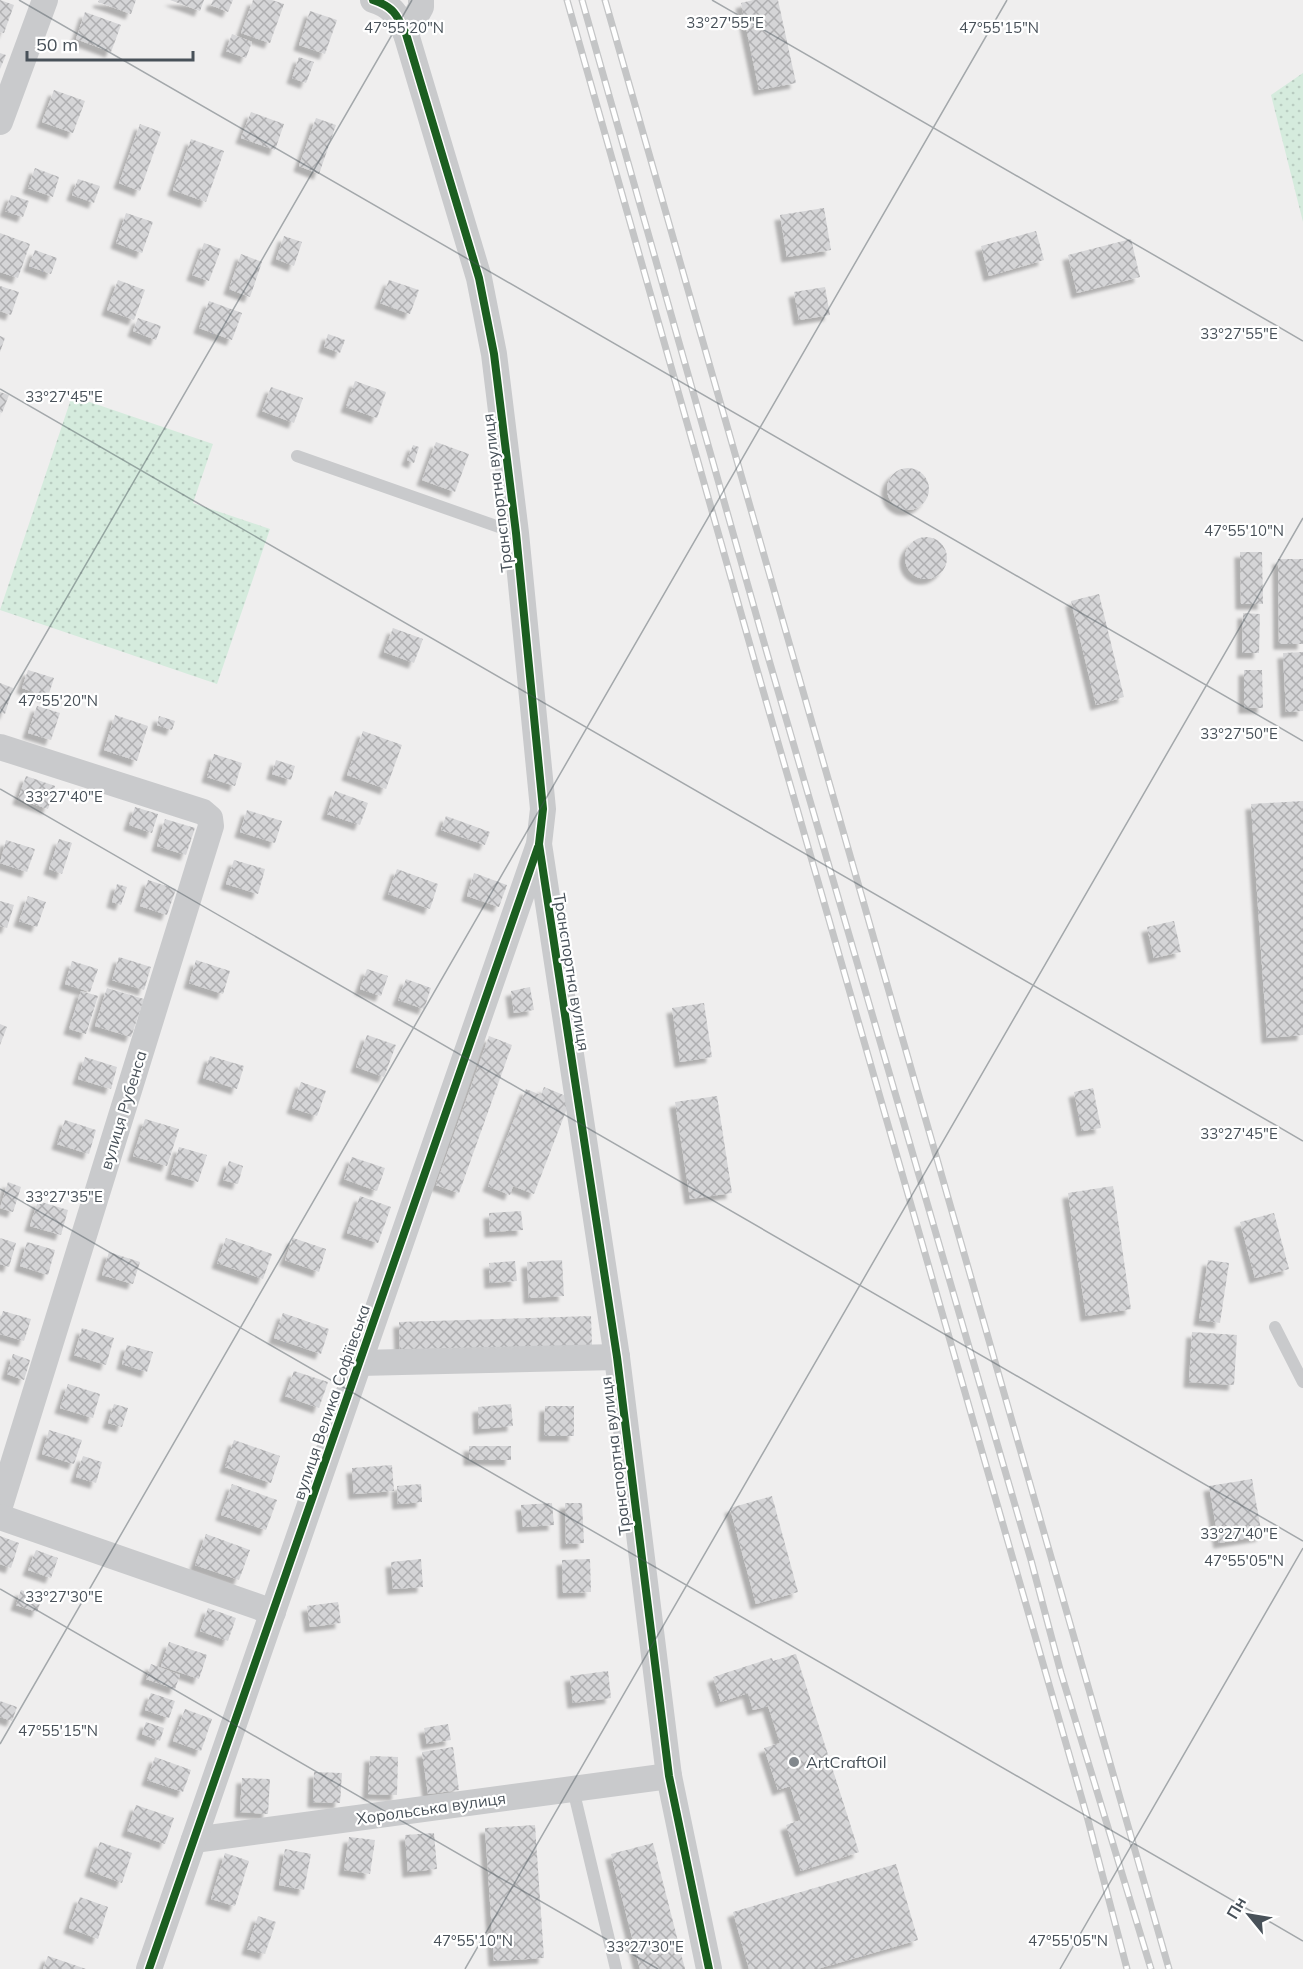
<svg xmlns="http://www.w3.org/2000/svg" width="1303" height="1969" font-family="Mulish,sans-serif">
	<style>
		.garden { fill: url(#garden-dots) }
		.building { fill: url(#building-cross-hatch); filter: url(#shadow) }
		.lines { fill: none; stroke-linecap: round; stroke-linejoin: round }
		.service { stroke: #c9cacc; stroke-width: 12 }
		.minor { stroke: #c9cacc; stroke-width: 26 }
		.rail-casing { stroke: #c4c5c6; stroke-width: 7 }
		.rail { stroke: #fff; stroke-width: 4.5; stroke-dasharray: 14; stroke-linecap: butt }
		.cycleway-casing { stroke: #fff; stroke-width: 11 }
		.cycleway { stroke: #1b5e20; stroke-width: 8 }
		.ticks { fill: none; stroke: #485159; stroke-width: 1.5; stroke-opacity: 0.45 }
		.poi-dot { fill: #82888d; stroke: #fff; stroke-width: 2 }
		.labels { text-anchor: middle; stroke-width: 4.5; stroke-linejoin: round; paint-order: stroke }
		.street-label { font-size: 16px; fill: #485159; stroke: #fff }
		.poi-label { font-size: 16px; fill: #485159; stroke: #fff; text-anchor: start }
		.ticks-label { font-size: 15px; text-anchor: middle; fill: #485159; stroke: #fff; stroke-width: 4.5; stroke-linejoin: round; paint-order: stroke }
	</style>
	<defs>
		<pattern id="garden-dots" width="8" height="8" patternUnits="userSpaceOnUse" patternTransform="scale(1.5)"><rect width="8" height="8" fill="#d5ebdd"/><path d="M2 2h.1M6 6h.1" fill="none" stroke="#b8cbc0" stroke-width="1.8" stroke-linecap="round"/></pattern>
		<pattern id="building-cross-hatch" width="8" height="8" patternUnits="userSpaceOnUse" patternTransform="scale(1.5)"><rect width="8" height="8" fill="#d5d5d7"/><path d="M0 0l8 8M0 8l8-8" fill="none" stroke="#afafb1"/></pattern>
		<filter id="shadow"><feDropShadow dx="-5.5" dy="5.5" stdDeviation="1.5" flood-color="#0004"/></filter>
	</defs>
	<rect width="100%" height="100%" fill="#efeeee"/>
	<g class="garden">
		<polygon points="1303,73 1303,222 1271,95"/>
		<polygon points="72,396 213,444 193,503 270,529 217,684 0,610"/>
	</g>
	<g class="building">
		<polygon points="0,0 14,5 4,33 0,32"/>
		<polygon points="99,0 136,0 131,14 98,2"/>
		<polygon points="170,0 204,0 200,11"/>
		<polygon points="213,0 233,0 228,12 211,5"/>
		<polygon points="253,0 272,0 284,4 270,43 241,33"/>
		<polygon points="753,0 778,0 796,83 759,90 741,3"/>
		<polygon points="310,11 337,20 325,54 299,45"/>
		<polygon points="85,12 121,25 111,52 76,39"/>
		<polygon points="232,34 252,42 246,58 226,51"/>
		<polygon points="0,53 6,55 0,69"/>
		<polygon points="299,57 314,62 306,83 292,78"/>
		<polygon points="54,90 85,101 73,133 42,122"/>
		<polygon points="251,112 284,124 275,150 241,138"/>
		<polygon points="316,118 336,125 319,174 299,166"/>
		<polygon points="140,124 161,132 140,191 119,183"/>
		<polygon points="191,139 224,151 206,202 173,190"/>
		<polygon points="35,168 59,177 53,197 28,188"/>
		<polygon points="78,179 100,186 94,203 72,195"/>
		<polygon points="11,195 29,201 23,217 5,211"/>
		<polygon points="824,208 831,250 787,257 780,215"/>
		<polygon points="126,213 153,222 142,253 116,243"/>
		<polygon points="1036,231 1044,260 989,276 981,246"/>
		<polygon points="0,233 30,244 18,278 0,272"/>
		<polygon points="284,236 302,242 294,266 276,259"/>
		<polygon points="1131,239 1140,277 1077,293 1068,255"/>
		<polygon points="204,243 221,249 209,281 192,275"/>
		<polygon points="35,250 57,258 51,274 29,266"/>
		<polygon points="241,254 262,262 250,297 229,289"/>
		<polygon points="118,280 145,290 134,320 107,310"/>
		<polygon points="389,280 419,290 410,314 380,303"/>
		<polygon points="0,286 19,292 11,315 0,311"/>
		<polygon points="825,287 830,315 799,320 794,292"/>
		<polygon points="209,301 242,313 232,340 199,328"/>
		<polygon points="138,318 161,326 156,340 133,331"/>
		<polygon points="328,334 345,340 340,353 324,347"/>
		<polygon points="0,336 5,338 0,352"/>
		<polygon points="355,381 386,392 377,418 346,407"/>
		<polygon points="271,387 303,398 294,423 262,411"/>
		<polygon points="0,392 9,395 2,413 0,412"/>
		<polygon points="436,442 469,454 455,492 422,480"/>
		<polygon points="413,445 419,447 414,463 407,460"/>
		<circle cx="908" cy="489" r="21"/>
		<circle cx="926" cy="558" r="21"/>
		<polygon points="1240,552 1262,552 1263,604 1241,604"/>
		<polygon points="1278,559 1303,559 1303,644 1279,644"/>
		<polygon points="1099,594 1124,697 1096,705 1071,601"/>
		<polygon points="1243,613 1260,614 1259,653 1242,653"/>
		<polygon points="393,628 423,639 414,663 384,652"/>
		<polygon points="1303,652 1303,711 1286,712 1283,653"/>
		<polygon points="28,670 54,678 48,697 22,688"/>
		<polygon points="1244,670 1262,670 1263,708 1244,708"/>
		<polygon points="0,683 13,688 5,714 0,712"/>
		<polygon points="37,706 60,713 51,740 28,733"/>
		<polygon points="115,715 148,726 137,761 104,750"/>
		<polygon points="159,716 175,721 172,730 157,725"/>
		<polygon points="363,731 402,745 386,789 347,775"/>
		<polygon points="214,754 242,763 235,786 207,777"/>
		<polygon points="276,760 295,766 291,780 272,774"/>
		<polygon points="26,776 55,786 48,809 18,799"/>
		<polygon points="335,791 368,803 360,825 327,814"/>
		<polygon points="1303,801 1303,1035 1267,1038 1251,804"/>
		<polygon points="135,807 158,814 152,833 129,825"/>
		<polygon points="247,810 282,821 275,843 240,832"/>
		<polygon points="446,816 490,832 485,845 441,830"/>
		<polygon points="165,819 195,828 186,855 157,846"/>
		<polygon points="59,839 72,843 62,874 49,869"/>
		<polygon points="6,840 35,849 27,872 0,863"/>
		<polygon points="234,860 265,869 258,894 226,884"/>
		<polygon points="397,869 438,884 430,909 388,894"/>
		<polygon points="474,873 507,885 499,907 467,896"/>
		<polygon points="148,880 176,889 167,915 140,906"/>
		<polygon points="117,884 127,887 121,905 112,902"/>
		<polygon points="28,896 46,902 37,927 19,921"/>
		<polygon points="0,901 14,905 7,928 0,926"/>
		<polygon points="1174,921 1181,952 1154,958 1147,927"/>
		<polygon points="119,957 151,967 144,990 112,980"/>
		<polygon points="196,960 230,971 223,994 189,983"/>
		<polygon points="72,961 98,969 90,992 65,984"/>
		<polygon points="367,969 388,976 381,996 360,989"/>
		<polygon points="406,979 431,988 424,1009 398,1000"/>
		<polygon points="530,987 534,1010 514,1013 511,991"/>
		<polygon points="107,988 144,999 131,1037 95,1026"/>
		<polygon points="81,991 98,996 86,1034 69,1029"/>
		<polygon points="704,1003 712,1057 680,1062 672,1008"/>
		<polygon points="0,1024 7,1027 0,1045"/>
		<polygon points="367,1035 396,1045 384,1077 356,1067"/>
		<polygon points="489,1036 512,1045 459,1193 436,1185"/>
		<polygon points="210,1056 244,1066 237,1089 203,1078"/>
		<polygon points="85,1057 117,1067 111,1089 78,1079"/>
		<polygon points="301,1082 326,1091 317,1116 292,1108"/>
		<polygon points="544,1087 571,1098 534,1194 513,1186 510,1195 488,1186 526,1089 541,1095"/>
		<polygon points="1093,1088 1101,1128 1082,1131 1074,1092"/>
		<polygon points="717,1096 732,1193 690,1199 675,1102"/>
		<polygon points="145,1119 179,1129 167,1166 133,1156"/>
		<polygon points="65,1120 96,1130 89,1154 57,1144"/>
		<polygon points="179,1147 207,1155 198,1182 171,1174"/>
		<polygon points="352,1157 385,1168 377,1191 344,1179"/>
		<polygon points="229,1161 243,1166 238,1184 223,1180"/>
		<polygon points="8,1182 21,1187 13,1212 0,1208"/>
		<polygon points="1113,1186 1131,1309 1086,1316 1068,1193"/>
		<polygon points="360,1196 391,1207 378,1243 347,1233"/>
		<polygon points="38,1201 68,1210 61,1235 30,1226"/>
		<polygon points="521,1211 523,1230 490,1232 489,1213"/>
		<polygon points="1274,1213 1289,1269 1255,1278 1240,1222"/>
		<polygon points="0,1238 16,1243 9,1267 0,1264"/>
		<polygon points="226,1238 272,1254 263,1279 217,1263"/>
		<polygon points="293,1238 326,1249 319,1272 285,1260"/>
		<polygon points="27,1242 55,1250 48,1275 20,1266"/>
		<polygon points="109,1252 140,1262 133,1284 102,1275"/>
		<polygon points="562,1260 564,1296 529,1298 527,1262"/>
		<polygon points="1208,1260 1229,1263 1220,1323 1199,1320"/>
		<polygon points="515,1261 517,1281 490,1283 489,1263"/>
		<polygon points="3,1311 31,1319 24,1341 0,1334 0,1320"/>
		<polygon points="283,1313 329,1329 321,1354 274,1338"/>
		<polygon points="591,1316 592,1346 400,1351 399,1322"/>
		<polygon points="82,1328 114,1338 106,1365 74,1355"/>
		<polygon points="1192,1332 1237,1335 1234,1385 1189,1382"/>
		<polygon points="127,1345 153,1352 147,1372 122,1364"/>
		<polygon points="13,1354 30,1360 24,1380 7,1374"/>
		<polygon points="294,1371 328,1382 319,1408 285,1396"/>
		<polygon points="68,1384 100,1394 93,1418 60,1408"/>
		<polygon points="114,1404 128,1408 122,1427 108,1423"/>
		<polygon points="511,1404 513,1426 479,1429 478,1407"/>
		<polygon points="545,1406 574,1406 574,1436 544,1436"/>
		<polygon points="49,1430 82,1440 74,1464 42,1454"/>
		<polygon points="234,1440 280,1456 271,1483 225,1467"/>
		<rect x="469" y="1446" width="42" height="14"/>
		<polygon points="83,1456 102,1462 96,1483 76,1477"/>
		<polygon points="392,1465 394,1491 354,1494 352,1468"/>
		<polygon points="1252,1479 1262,1536 1219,1543 1209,1486"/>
		<polygon points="232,1484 277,1500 266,1530 221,1515"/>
		<polygon points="421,1484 422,1502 398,1504 397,1486"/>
		<polygon points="772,1496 798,1592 756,1604 730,1508"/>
		<polygon points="552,1503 554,1525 523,1527 521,1505"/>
		<polygon points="565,1503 582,1503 584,1543 566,1544"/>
		<polygon points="206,1534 250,1550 239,1580 195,1565"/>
		<polygon points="0,1536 19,1543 11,1568 0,1564"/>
		<polygon points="36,1550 58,1558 51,1578 28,1570"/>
		<polygon points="421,1559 423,1587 393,1589 391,1562"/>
		<polygon points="590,1559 591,1592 563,1593 562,1560"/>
		<polygon points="21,1590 42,1598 37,1612 16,1605"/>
		<polygon points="338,1602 341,1623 310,1627 307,1606"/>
		<polygon points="208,1608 236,1618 228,1641 200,1631"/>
		<polygon points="169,1642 207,1655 199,1679 161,1666"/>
		<polygon points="796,1654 859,1852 801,1871 786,1825 801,1820 790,1786 778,1790 764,1748 780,1743 768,1706 753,1710 748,1693 721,1702 713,1677 772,1658 773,1661"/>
		<polygon points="151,1664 180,1675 175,1689 146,1679"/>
		<polygon points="608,1671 611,1698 573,1703 570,1676"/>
		<polygon points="151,1693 175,1701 169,1718 145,1710"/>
		<polygon points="0,1701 17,1707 12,1721 0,1717"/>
		<polygon points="185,1709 212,1719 201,1751 173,1741"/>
		<polygon points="146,1722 164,1728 160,1741 142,1734"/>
		<polygon points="448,1724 451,1740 427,1744 424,1728"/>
		<polygon points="453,1747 459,1790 428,1794 422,1752"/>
		<polygon points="370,1756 398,1757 397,1795 368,1794"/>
		<polygon points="155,1757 191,1770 183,1792 147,1780"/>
		<polygon points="314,1772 342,1773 340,1803 313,1802"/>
		<polygon points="242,1778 270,1779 268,1814 240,1812"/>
		<polygon points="136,1805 174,1818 165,1844 127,1831"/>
		<polygon points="535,1825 544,1958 494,1961 485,1828"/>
		<polygon points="434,1833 437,1869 408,1872 405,1835"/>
		<polygon points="349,1837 375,1840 370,1874 344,1870"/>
		<polygon points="100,1842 132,1853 122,1883 90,1871"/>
		<polygon points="653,1843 685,1969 640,1969 611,1854"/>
		<polygon points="285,1849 311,1854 304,1890 279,1885"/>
		<polygon points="225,1853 249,1861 235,1906 211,1899"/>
		<polygon points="896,1864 918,1940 817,1969 749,1969 733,1912"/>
		<polygon points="80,1897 108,1907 98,1939 69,1928"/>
		<polygon points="258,1916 276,1922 265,1954 247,1949"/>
		<polygon points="48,1956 86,1969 43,1969"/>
	</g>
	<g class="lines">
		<g class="service">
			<polyline points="297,456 516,533"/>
			<polyline points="1275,1327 1303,1382"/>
			<polyline points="573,1789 616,1969"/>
		</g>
		<g class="minor">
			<path d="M 373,0 C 394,7 397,15 406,34 L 479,278 L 494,354 L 516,533 L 543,809 L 539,844 L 617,1357 L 669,1776 L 709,1969"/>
			<polyline points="406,34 421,7 421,0"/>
			<polyline points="0,122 45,0"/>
			<polyline points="0,747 203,812 210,818 211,826 0,1506"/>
			<polyline points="359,1363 617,1357"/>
			<polyline points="0,1517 273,1612"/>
			<polyline points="194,1840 669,1776"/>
			<polyline points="149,1969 538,847"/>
		</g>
		<defs>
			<g id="rail">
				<polyline points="567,0 754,659 1088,1820 1127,1969"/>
				<polyline points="582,0 767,653 1031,1560 1061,1673 1151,1969"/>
				<polyline points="605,0 1169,1969"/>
			</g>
		</defs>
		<use href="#rail" class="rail-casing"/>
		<use href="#rail" class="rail"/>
		<defs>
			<g id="cycleway">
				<path d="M 373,0 C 394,7 397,15 406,34 L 479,278 L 494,354 L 516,533 L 543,809 L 539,844 L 617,1357 L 669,1776 L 709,1969"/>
				<polyline points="149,1969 538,847"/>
			</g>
		</defs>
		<use href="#cycleway" class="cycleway-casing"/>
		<use href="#cycleway" class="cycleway"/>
	</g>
	<path class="ticks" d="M 19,0 L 1303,741M 712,0 L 1303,341M 0,389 L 1303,1141M 0,713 L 412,0M 0,789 L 1303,1541M 0,1189 L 1303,1941M 0,1589 L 658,1969M 0,1744 L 1007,0M 465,1969 L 1303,518M 1060,1969 L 1303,1548"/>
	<circle class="poi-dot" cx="794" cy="1762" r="6"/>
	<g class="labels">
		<g class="street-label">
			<text transform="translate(497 493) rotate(-97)" y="6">Транспортна вулиця</text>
			<text transform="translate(572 972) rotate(81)" y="6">Транспортна вулиця</text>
			<text transform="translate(123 1110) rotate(-73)" y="6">вулиця Рубенса</text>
			<text transform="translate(331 1402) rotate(-71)" y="6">вулиця Велика Софіївська</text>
			<text transform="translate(615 1456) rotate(-97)" y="6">Транспортна вулиця</text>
			<text transform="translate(431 1808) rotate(-8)" y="6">Хорольська вулиця</text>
		</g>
		<g class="poi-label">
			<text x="806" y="1768">ArtCraftOil</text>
		</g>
	</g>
	<g class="ticks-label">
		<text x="725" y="28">33°27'55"E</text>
		<text x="404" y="33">47°55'20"N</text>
		<text x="999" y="33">47°55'15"N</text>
		<text x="1239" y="339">33°27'55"E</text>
		<text x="64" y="402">33°27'45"E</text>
		<text x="1244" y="536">47°55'10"N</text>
		<text x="58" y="706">47°55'20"N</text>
		<text x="1239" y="739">33°27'50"E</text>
		<text x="64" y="802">33°27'40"E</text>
		<text x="1239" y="1139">33°27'45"E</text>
		<text x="64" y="1202">33°27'35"E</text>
		<text x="1239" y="1539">33°27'40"E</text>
		<text x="1244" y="1566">47°55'05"N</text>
		<text x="64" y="1602">33°27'30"E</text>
		<text x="58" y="1736">47°55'15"N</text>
		<text x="473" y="1946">47°55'10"N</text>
		<text x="1068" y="1946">47°55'05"N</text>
		<text x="645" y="1952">33°27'30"E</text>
	</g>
	<g transform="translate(1249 1915) rotate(300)" stroke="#ffffff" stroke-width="4.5" paint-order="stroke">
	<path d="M0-4.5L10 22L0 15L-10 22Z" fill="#485159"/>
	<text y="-9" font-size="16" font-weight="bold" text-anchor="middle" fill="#485159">Пн</text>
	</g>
	<path d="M27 51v9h166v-9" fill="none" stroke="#485159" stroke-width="3"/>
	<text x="36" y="51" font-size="18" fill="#485159" stroke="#ffffff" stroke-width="4.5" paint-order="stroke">50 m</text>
</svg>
